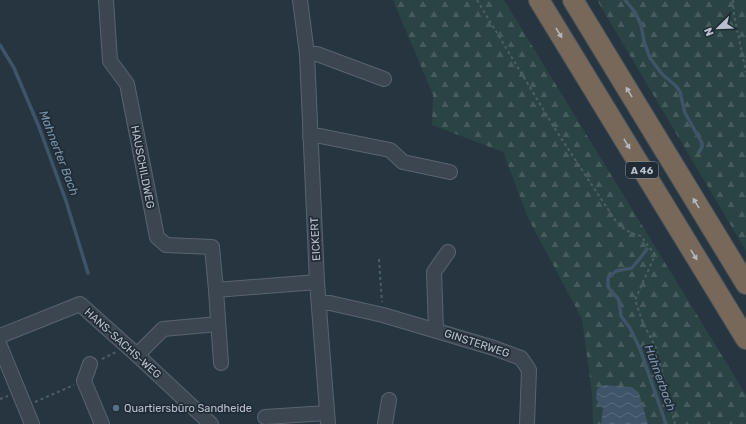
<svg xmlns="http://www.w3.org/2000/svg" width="746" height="424" font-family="Rubik,sans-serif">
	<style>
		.forest { fill: url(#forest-firs) }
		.water { fill: url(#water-waves) }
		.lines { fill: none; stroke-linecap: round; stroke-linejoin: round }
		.stream { stroke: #3e5469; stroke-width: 3.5 }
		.minor-casing { stroke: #59646e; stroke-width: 16 }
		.highway-casing { stroke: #46515b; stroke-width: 22 }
		.path { stroke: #4a6061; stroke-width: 2; stroke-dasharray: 3 3; stroke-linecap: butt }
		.minor { stroke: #3c4651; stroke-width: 14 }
		.highway { stroke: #776859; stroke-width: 20 }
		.oneway { fill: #b2b8c0 }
		.service-dot { fill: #5c6f8a; stroke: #202b36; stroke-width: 1.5 }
		.labels { text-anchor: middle; stroke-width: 3.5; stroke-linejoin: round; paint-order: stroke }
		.shield { fill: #202b36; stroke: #8a949e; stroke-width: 1 }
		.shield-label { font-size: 10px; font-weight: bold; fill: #b8c1cb }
		.street-label { font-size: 11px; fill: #b8c1cb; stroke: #202b36 }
		.poi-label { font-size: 11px; fill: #b8c1cb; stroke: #202b36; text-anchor: start }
		.water-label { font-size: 12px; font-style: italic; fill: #7a95ac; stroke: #202b36 }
	</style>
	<defs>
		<pattern id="forest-firs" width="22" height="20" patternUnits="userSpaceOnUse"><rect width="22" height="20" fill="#2a4343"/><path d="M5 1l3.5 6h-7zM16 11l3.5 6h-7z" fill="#475c5d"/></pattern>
		<pattern id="water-waves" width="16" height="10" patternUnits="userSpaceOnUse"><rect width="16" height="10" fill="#3e5469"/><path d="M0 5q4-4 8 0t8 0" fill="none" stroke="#586b7d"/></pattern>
	</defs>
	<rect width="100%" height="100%" fill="#273541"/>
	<g class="forest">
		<polygon points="393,0 504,0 746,395 746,424 593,424 592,393 582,319 528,218 503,152 432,125 433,95"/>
		<polygon points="597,0 746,0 746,251"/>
	</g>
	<polygon class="water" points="604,385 632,387 639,393 648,424 601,424 603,408 596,399 597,389"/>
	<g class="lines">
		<g class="stream">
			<polyline points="625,0 635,12 641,25 644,41 650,58 662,74 676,86 680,92 685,113 702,143 702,147 699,152"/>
			<polyline points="0,45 14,68 39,127 66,201 88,273"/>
			<polyline points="647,249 641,257 632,268 616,271 608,278 608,287 619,300 621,316 630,328 640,349 666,424"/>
		</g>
		<defs>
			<g id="minor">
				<polyline points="106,0 110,61 127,84 157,237 166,245 212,247 216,290 317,282"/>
				<polyline points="300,0 307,54 317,282 328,424"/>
				<polyline points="307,54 317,54 384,79"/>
				<polyline points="310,136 320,136 390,150 403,162 450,172"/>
				<polyline points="216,290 221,363"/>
				<polyline points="319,303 330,303 383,315 494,348 521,358 529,370 527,424"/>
				<polyline points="436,330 434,272 448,252"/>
				<polyline points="0,336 80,304 137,355 211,424"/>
				<polyline points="0,346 32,424"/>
				<polyline points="137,355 163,329 218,324"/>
				<polyline points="90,364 84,381 102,424"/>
				<polyline points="265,417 327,413"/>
				<polyline points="385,424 389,400"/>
			</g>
			<g id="highway">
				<polyline points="539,0 746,339"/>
				<polyline points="573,0 746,284"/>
			</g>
		</defs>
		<use href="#minor" class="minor-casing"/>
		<use href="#highway" class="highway-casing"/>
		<g class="path">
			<polyline points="477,0 557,132 615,220 623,228 631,233 641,236 655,255 635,300 643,323 656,348 675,424"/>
			<polyline points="733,0 734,15 746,72"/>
			<polyline points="379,259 382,302"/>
			<polyline points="102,359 116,352"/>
			<polyline points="0,399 8,396"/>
			<polyline points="35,402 74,385"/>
		</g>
		<use href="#minor" class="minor"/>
		<use href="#highway" class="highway"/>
	</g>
	<defs><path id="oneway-solid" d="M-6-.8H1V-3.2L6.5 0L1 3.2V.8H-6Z"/></defs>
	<g class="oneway">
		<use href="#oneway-solid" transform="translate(559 33) rotate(59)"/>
		<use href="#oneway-solid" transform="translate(629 92) rotate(-121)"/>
		<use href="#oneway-solid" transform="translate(627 144) rotate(59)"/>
		<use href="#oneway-solid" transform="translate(696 203) rotate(-121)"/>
		<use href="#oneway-solid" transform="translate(694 255) rotate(58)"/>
	</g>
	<circle class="service-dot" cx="116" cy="408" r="4"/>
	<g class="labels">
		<rect class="shield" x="626" y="162" width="32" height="16" rx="3"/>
		<g class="shield-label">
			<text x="642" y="174">A 46</text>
		</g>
		<g class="street-label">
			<text transform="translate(143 167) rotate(79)" y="4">HAUSCHILDWEG</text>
			<text transform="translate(315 239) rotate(-93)" y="4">EICKERT</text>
			<text transform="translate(123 343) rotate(42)" y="4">HANS-SACHS-WEG</text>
			<text transform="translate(477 343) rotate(18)" y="4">GINSTERWEG</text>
		</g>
		<g class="poi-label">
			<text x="124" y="412">Quartiersbüro Sandheide</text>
		</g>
		<g class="water-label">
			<text transform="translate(59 153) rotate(69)" y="4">Mahnerter Bach</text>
			<text transform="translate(660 378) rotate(70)" y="4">Hühnerbach</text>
		</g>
	</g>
	<g transform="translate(718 28) rotate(247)" stroke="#202b36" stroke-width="3" paint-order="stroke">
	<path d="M0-3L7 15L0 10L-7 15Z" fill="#b8c1cb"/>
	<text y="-6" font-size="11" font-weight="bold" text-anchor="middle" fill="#b8c1cb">N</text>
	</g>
</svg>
